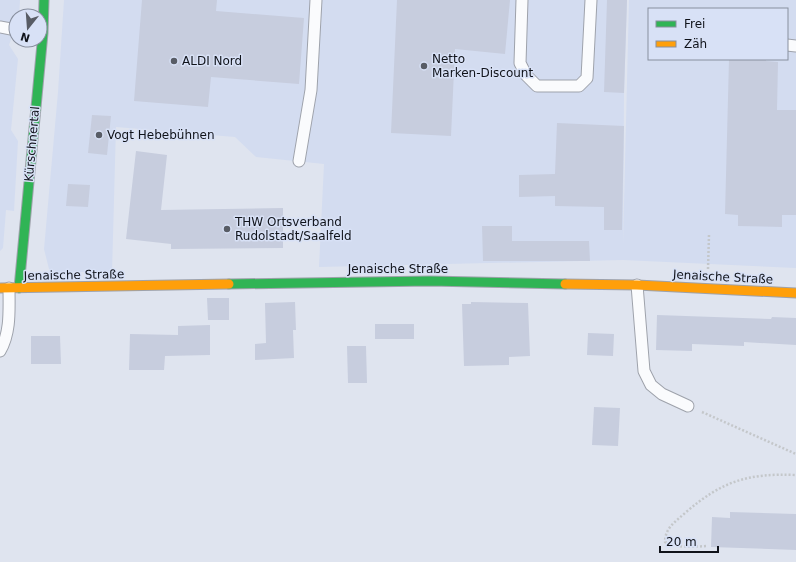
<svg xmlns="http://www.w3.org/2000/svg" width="796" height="562" font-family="'DejaVu Sans',sans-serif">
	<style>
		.built { fill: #d3dcf0; fill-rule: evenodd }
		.building { fill: #c7cdde }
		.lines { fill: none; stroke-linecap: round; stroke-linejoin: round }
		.lane-casing { stroke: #9ea2ab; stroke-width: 13 }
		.fast-casing { stroke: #9ea2ab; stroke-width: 11 }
		.slow-casing { stroke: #9ea2ab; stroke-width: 11 }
		.path { stroke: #c4c7ca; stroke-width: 2.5; stroke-dasharray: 2 2; stroke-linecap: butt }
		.lane { stroke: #fafbfd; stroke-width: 11 }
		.fast { stroke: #30b455; stroke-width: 9 }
		.slow { stroke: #ff9f0a; stroke-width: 9 }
		.poi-dot { fill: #585c65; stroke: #d8e1f6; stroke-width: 1.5 }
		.labels { text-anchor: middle; stroke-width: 3; stroke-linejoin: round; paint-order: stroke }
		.poi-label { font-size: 12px; fill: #10131a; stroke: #d8e1f6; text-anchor: start }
		.street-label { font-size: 12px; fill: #10131a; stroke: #d8e1f6 }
	</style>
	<rect width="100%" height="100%" fill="#dfe4ef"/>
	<g class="built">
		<polygon points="0,0 20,0 19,16 16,16 16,25 9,45 18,59 11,130 18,141 14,211 6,210 3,248 0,251"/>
		<path d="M 64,0 L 627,0 L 624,93 L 623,245 L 629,0 L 796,0 L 796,268 L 623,260 L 319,267 L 324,164 L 256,157 L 235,137 L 116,127 L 112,272 L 59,272 L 49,269 L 44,249 L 58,92 ZM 649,9 L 787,9 L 787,59 L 649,59 Z"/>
	</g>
	<g class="building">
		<polygon points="142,0 217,0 216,11 304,18 299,84 211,77 208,107 134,101"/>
		<polygon points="397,0 510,0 505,54 455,49 451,136 391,133"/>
		<polygon points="607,0 627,0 624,93 604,92"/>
		<polygon points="729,59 766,59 766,61 778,62 777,110 796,110 796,215 782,215 782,227 738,226 738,215 725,214"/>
		<polygon points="92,115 111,116 107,155 88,153"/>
		<polygon points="557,123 624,126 622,230 604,230 604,207 555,206 555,196 519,197 519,175 555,174"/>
		<polygon points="136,151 167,155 161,210 283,208 283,248 171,249 171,244 126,239"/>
		<polygon points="68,184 90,185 88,207 66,206"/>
		<polygon points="482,226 512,226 512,241 589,241 590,261 483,261"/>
		<polygon points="207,298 229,298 229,320 208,320"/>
		<polygon points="295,302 296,330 293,330 294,358 255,360 255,344 266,343 265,303"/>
		<polygon points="471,302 528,303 530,356 509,357 509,365 464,366 462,304 471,304"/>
		<polygon points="657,315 771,319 772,317 796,318 796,345 744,342 744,346 692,344 692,351 656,350"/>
		<rect x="375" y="324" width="39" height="15"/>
		<polygon points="210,325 210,355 165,356 164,370 129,370 130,334 178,335 178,326"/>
		<polygon points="588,333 614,334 613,356 587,355"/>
		<polygon points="31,336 60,336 61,364 31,364"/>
		<polygon points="347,346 366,346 367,383 348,383"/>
		<polygon points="594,407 620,408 618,446 592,445"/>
		<polygon points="730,512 796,514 796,550 711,547 712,517 730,518"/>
	</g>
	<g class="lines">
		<defs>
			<g id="lane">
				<polyline points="522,0 520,63 526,75 537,86 579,86 587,78 591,0"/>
				<polyline points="0,27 16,30"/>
				<polyline points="787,45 796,46"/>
				<polyline points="299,161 311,90 316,0"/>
				<polyline points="637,285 644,371 651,385 662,394 688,406"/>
				<path d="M 0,351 C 11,332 9,309 9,288"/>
			</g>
			<g id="fast">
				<polyline points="229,284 430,281 565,284"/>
				<polyline points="19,288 43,33 44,0"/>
			</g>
			<g id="slow">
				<polyline points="565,284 637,285 796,293"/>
				<polyline points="0,288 229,284"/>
			</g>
		</defs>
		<use href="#lane" class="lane-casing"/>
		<use href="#fast" class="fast-casing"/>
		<use href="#slow" class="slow-casing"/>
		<g class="path">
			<polyline points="708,269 709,235"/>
			<polyline points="702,412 796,454"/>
			<path d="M 706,546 C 692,547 678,548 665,542 C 665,528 675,522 685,513 C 722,481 748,473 796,475"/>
		</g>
		<use href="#lane" class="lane"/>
		<use href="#fast" class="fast"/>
		<use href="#slow" class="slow"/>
	</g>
	<g class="poi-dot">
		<circle cx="174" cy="61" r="4"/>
		<circle cx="424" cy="66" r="4"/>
		<circle cx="99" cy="135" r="4"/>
		<circle cx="227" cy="229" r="4"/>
	</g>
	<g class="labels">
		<g class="poi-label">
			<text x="432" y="63">Netto<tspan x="432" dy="14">Marken-Discount</tspan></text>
			<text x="182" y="65">ALDI Nord</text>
			<text x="107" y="139">Vogt Hebebühnen</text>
			<text x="235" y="226">THW Ortsverband<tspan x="235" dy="14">Rudolstadt/Saalfeld</tspan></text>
		</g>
		<g class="street-label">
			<text transform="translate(32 144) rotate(-85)" y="4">Kürschnertal</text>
			<text x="398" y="273">Jenaische Straße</text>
			<text transform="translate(74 275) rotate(-1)" y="4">Jenaische Straße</text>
			<text transform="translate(723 277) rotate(3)" y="4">Jenaische Straße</text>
		</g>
	</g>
	<rect x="648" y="8" width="140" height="52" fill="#d8e1f6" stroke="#888f9e"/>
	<rect x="656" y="21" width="20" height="6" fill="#30b455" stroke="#888f9e"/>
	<text x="684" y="28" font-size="12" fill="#10131a">Frei</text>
	<rect x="656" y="41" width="20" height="6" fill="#ff9f0a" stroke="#888f9e"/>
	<text x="684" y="48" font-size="12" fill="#10131a">Zäh</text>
	<g transform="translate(28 28) rotate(197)"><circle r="19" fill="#d8e1f6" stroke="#888f9e"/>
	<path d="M0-3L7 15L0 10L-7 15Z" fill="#585c65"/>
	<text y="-6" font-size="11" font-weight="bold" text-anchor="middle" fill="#10131a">N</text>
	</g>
	<path d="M660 546v6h58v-6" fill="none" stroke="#10131a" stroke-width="2"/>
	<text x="666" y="546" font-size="12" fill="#10131a" stroke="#d8e1f6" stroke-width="3" paint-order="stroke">20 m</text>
</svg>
